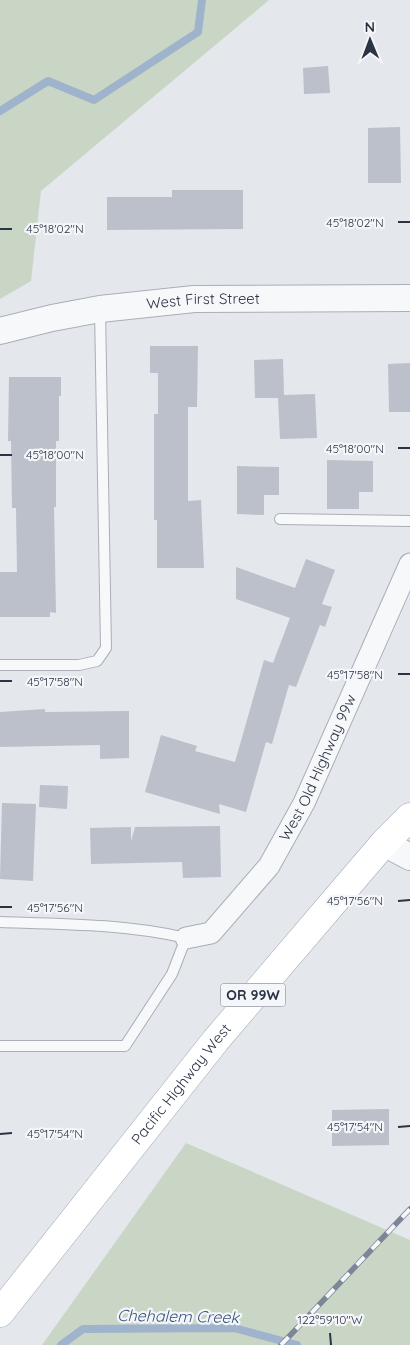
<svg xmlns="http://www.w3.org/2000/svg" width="410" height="1345" font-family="Quicksand,sans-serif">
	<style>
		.green { fill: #c9d6c5 }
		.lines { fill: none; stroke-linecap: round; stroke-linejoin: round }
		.stream { stroke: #9fb4cc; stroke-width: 8 }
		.building { fill: #bbc0ca }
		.service-casing { stroke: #a9aeb7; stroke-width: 12 }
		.minor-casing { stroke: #a9aeb7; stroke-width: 23 }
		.tertiary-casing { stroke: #a9aeb7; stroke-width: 28 }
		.primary-casing { stroke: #a3abb8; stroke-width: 29 }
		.service { stroke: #f7f8fa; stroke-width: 10 }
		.minor { stroke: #f7f8fa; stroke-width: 21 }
		.tertiary { stroke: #f7f8fa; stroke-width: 26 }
		.primary { stroke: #fff; stroke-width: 28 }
		.rail-casing { stroke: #7d8696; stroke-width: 5.5 }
		.rail { stroke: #f4f6f9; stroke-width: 4; stroke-dasharray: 11; stroke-linecap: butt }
		.ticks { fill: none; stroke: #2b3445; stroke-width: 2 }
		.labels { text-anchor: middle; stroke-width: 4.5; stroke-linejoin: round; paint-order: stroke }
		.shield { fill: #f4f6f9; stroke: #676e7b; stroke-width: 1 }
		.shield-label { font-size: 14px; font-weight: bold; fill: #2b3445 }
		.street-label { font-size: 15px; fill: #2b3445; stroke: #f4f6f9 }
		.water-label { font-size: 16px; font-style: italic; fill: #34527a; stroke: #f4f6f9 }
		.ticks-label { font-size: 12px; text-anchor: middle; fill: #2b3445; stroke: #f4f6f9; stroke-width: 4.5; stroke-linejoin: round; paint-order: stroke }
	</style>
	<rect width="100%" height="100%" fill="#e4e7ec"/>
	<g class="green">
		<polygon points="0,0 269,0 41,191 31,281 0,299"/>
		<polygon points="186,1143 410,1240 410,1345 42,1345"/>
	</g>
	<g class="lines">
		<g class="stream">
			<polyline points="0,111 48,81 94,100 198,32 202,0"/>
			<polyline points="61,1345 83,1329 234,1328 297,1345"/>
		</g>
	</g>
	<g class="building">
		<polygon points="328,66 330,93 304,94 303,68"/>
		<polygon points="400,127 401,183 368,183 368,128"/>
		<polygon points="172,190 243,190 243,229 107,230 107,197 172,197"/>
		<polygon points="150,346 198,346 197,407 188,407 188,501 201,500 204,568 157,568 157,520 154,520 154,414 158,414 158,373 150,373"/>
		<polygon points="283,359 284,395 315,394 317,438 280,439 278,398 255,398 254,360"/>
		<polygon points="410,363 410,412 389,412 388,364"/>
		<polygon points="9,377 61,377 61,396 59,396 59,441 56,441 56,507 54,507 56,613 50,612 50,617 0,617 0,572 17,572 16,508 12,508 11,441 8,441"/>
		<polygon points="327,460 373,461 373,492 359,492 359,509 327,509"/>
		<polygon points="237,466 279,467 279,495 264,495 264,515 237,514"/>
		<polygon points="306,559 335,570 322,604 332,607 325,627 320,625 296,687 289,685 272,744 266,742 246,812 219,804 220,814 145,792 161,735 197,746 195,751 235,762 264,660 273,663 290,618 236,599 236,567 295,588"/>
		<polygon points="45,709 45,712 129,711 129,758 100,759 100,745 0,747 0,712"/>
		<polygon points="40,785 68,786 67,809 39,807"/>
		<polygon points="2,803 36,804 33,881 0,879"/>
		<polygon points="220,826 221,877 183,878 182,862 91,864 90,828 131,827 131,841 135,827"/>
		<polygon points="389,1109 389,1145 332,1146 332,1110"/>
	</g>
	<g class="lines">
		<defs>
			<g id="service">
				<polyline points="280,519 410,521"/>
				<polyline points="0,665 79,665 97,661 106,648 100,310"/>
				<path d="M 0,922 C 62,924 126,924 186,938 L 172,974 L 125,1046 L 0,1046"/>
			</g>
			<g id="minor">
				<path id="s1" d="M 186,938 L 211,933 L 269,866 L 304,803 L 410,564"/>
			</g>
			<g id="tertiary">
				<path id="s2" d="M 0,331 L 52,318 L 100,309 L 194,299 L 410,298"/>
				<polyline points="384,843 410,857"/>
			</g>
			<g id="primary">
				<path id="s3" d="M 0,1313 L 216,1040 L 384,843 L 410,817"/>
			</g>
		</defs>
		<use href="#service" class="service-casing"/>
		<use href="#minor" class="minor-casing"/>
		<use href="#tertiary" class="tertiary-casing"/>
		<use href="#primary" class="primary-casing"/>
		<use href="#service" class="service"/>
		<use href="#minor" class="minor"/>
		<use href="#tertiary" class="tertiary"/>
		<use href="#primary" class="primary"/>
		<defs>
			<polyline id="rail" points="281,1345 410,1209"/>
		</defs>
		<use href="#rail" class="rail-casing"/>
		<use href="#rail" class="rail"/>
	</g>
	<path class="ticks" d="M 398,222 L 410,222M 0,229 L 12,229M 398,448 L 410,448M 0,455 L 12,455M 398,674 L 410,674M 0,681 L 12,681M 398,901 L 410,900M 0,907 L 12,907M 398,1127 L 410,1126M 0,1134 L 12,1133M 330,1333 L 331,1345"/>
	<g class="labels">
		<rect class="shield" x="220.5" y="983.5" width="65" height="23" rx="4"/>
		<g class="shield-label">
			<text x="253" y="1000">OR 99W</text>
		</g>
		<g class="street-label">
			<text dy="5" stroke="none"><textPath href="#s2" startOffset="206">West First Street</textPath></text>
			<text dy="5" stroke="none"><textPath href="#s1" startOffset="224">West Old Highway 99w</textPath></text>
			<text dy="5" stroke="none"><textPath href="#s3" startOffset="292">Pacific Highway West</textPath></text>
		</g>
		<g class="water-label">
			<text transform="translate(178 1316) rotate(1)" y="6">Chehalem Creek</text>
		</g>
	</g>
	<g class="ticks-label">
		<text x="355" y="227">45°18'02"N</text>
		<text x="55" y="233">45°18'02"N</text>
		<text x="355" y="453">45°18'00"N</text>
		<text x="55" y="459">45°18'00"N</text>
		<text x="355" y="679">45°17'58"N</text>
		<text x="55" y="686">45°17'58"N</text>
		<text x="355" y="905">45°17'56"N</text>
		<text x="55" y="912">45°17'56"N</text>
		<text x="355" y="1131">45°17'54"N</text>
		<text x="55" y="1138">45°17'54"N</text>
		<text x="330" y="1324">122°59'10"W</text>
	</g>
	<g transform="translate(370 40) rotate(359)" stroke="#f4f6f9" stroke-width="4" paint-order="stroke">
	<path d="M0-4L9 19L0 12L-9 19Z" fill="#2b3445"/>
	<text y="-8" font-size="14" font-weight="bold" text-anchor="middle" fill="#2b3445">N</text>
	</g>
</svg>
